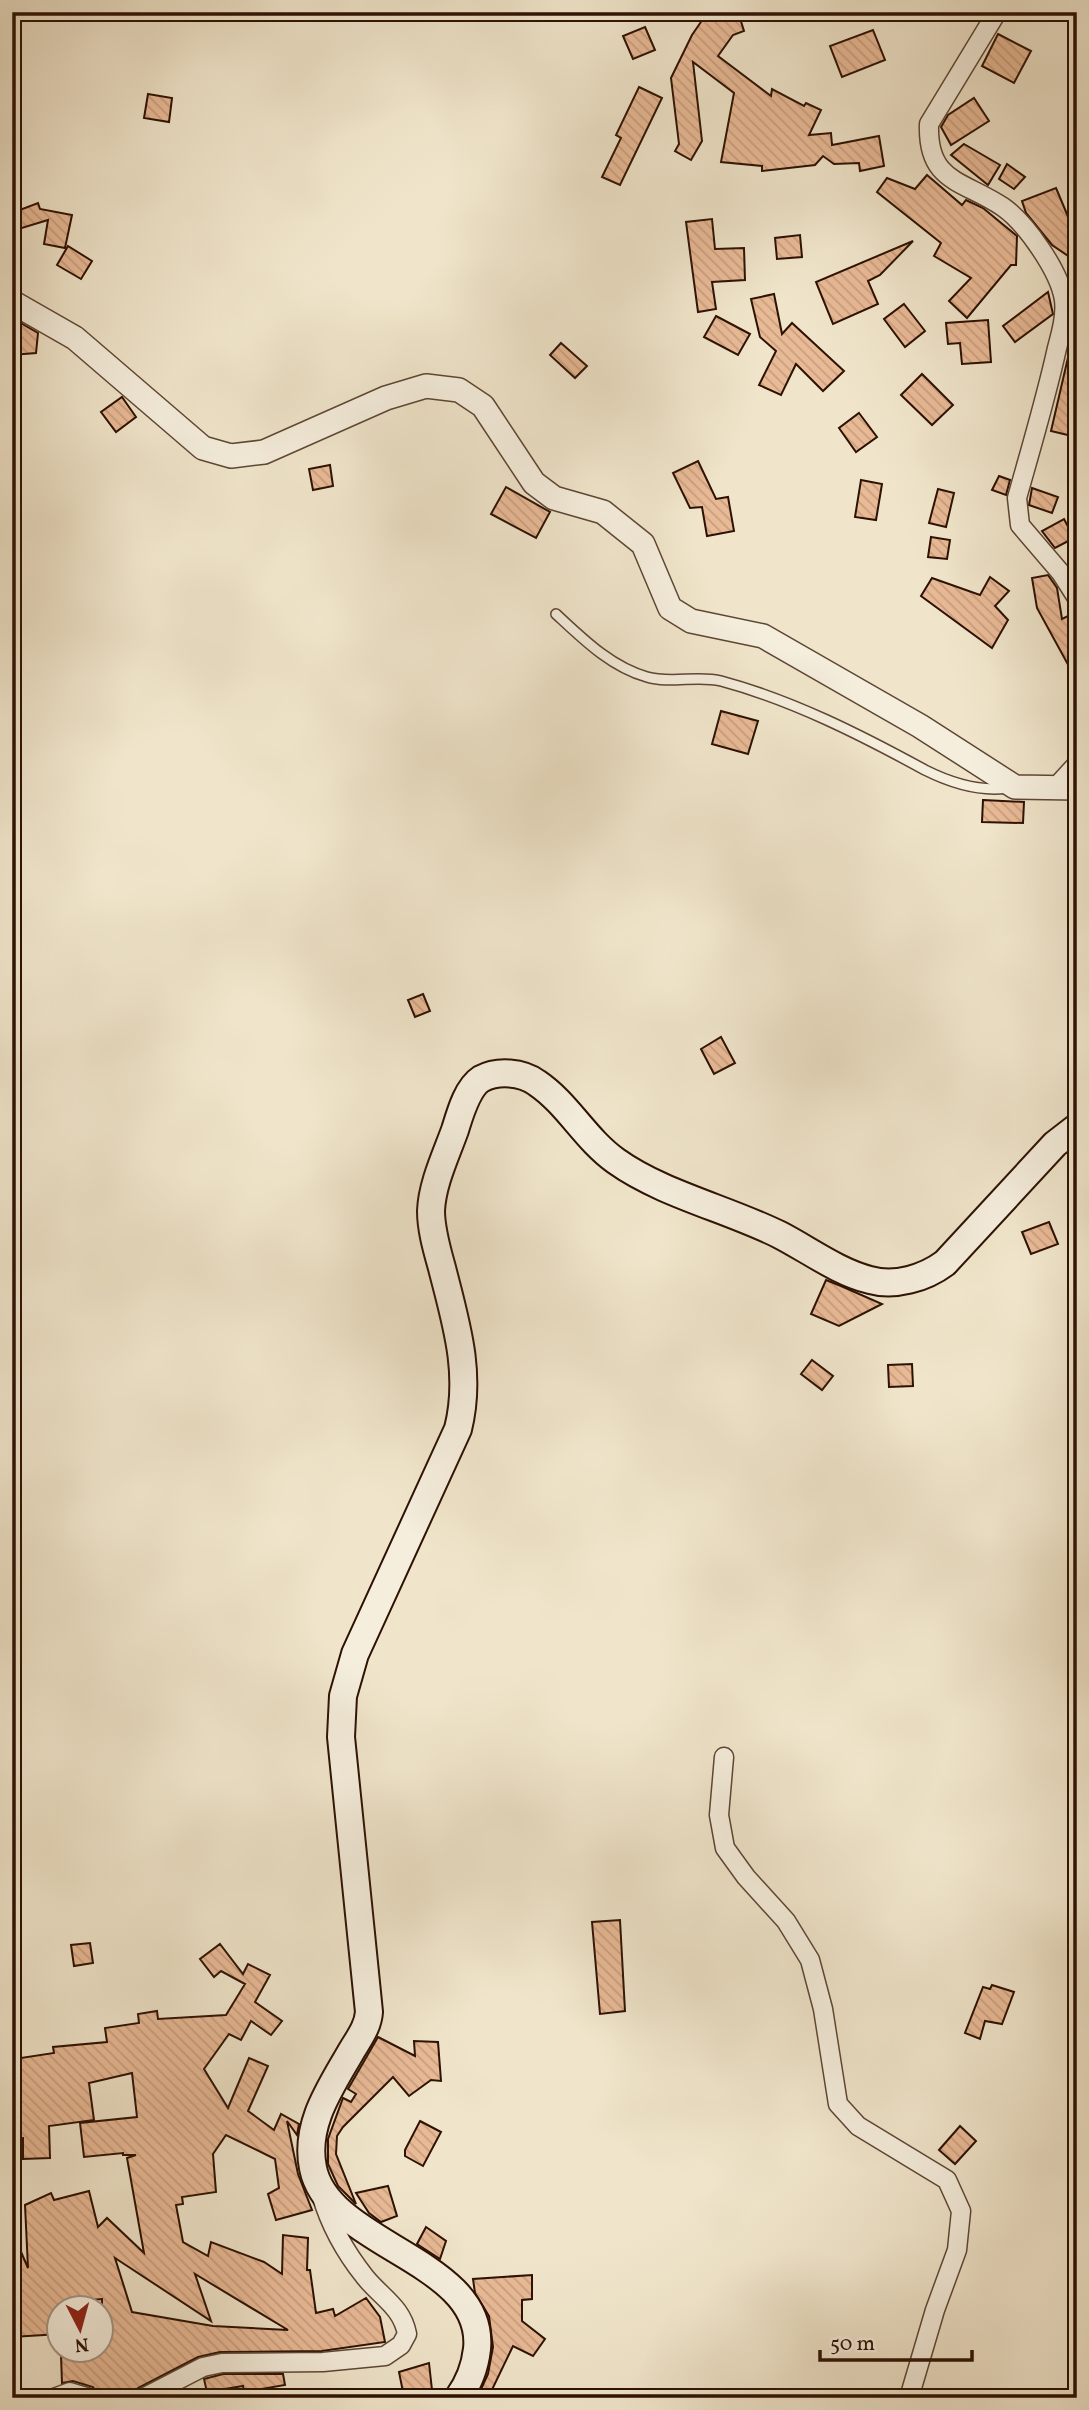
<svg xmlns="http://www.w3.org/2000/svg" width="1089" height="2410" font-family="Vollkorn,serif">
	<style>
		.building { fill: url(#building-back-hatch); stroke: #2d1103; stroke-width: 2; fill-rule: evenodd }
		.lines { fill: none; stroke-linecap: round; stroke-linejoin: round }
		.service-casing { stroke: #5e4635; stroke-width: 12 }
		.minor-casing { stroke: #5e4635; stroke-width: 21 }
		.tertiary-casing { stroke: #5e4635; stroke-width: 26 }
		.secondary-casing { stroke: #2d1103; stroke-width: 30 }
		.service { stroke: #f5eedd; stroke-width: 9 }
		.minor { stroke: #f5eedd; stroke-width: 18 }
		.tertiary { stroke: #f5eedd; stroke-width: 23 }
		.secondary { stroke: #f5eedd; stroke-width: 26 }
	</style>
	<defs>
		<pattern id="building-back-hatch" width="6" height="6" patternUnits="userSpaceOnUse" patternTransform="scale(1.75)"><rect width="6" height="6" fill="#e9ba96"/><path d="M-1 5l2 2M0 0l6 6M5-1l2 2" fill="none" stroke="#c89f80"/></pattern>
	</defs>
	<rect width="100%" height="100%" fill="#f0e5cb"/>
	<filter id="stains"><feTurbulence type="fractalNoise" baseFrequency=".00286" numOctaves="4"/><feColorMatrix values="0 0 0 0 .2 0 0 0 0 .09 0 0 0 0 .02 0 0 0 .5 -.17"/></filter>
	<radialGradient id="worn" r=".72"><stop offset=".6" stop-color="#630" stop-opacity="0"/><stop offset="1" stop-color="#630" stop-opacity=".3"/></radialGradient>
	<g class="building">
		<polygon points="718,12 738,12 744,31 733,35 718,56 771,96 772,89 804,106 806,103 821,110 809,135 831,133 832,145 879,136 884,166 860,171 859,163 834,164 823,156 815,165 762,171 762,166 721,162 734,93 693,62 702,141 691,160 675,151 679,144 671,78 692,35 705,16"/>
		<polygon points="645,27 655,50 633,59 623,36"/>
		<polygon points="873,30 885,60 842,77 830,46"/>
		<polygon points="998,34 1031,51 1014,83 982,66"/>
		<polygon points="639,87 662,98 620,185 602,177 621,138 616,135"/>
		<polygon points="148,94 172,98 169,122 144,118"/>
		<polygon points="974,98 989,121 951,145 941,127 948,115"/>
		<polygon points="964,144 1000,165 988,185 951,155"/>
		<polygon points="1007,164 1025,177 1014,189 999,179"/>
		<polygon points="927,175 962,205 966,200 983,208 1017,236 1016,265 1011,265 967,318 949,301 971,278 934,256 941,243 877,192 887,178 915,189"/>
		<polygon points="1056,188 1077,238 1077,262 1052,245 1026,213 1022,201"/>
		<polygon points="38,203 40,209 72,215 65,248 44,244 48,220 12,231 12,213"/>
		<polygon points="712,219 715,249 744,248 745,280 712,282 716,309 698,312 686,222"/>
		<polygon points="800,235 802,257 777,259 775,238"/>
		<polygon points="913,241 880,275 868,281 878,304 833,324 816,282"/>
		<polygon points="68,246 92,261 81,279 57,265"/>
		<polygon points="1048,292 1053,314 1015,342 1003,326"/>
		<polygon points="774,294 782,334 792,323 844,371 823,391 796,364 781,395 759,385 776,351 760,337 751,299"/>
		<polygon points="904,304 925,331 905,347 884,319"/>
		<polygon points="716,316 750,334 738,355 704,337"/>
		<polygon points="12,318 38,333 36,353 12,355"/>
		<polygon points="988,320 991,362 962,364 960,343 948,344 946,323"/>
		<polygon points="1076,323 1077,415 1072,436 1051,431"/>
		<polygon points="561,343 587,366 575,378 550,355"/>
		<polygon points="922,374 953,405 932,425 901,395"/>
		<polygon points="122,397 136,417 116,432 101,412"/>
		<polygon points="859,413 877,437 856,452 839,428"/>
		<polygon points="698,461 716,499 728,497 734,531 707,536 702,507 690,508 673,473"/>
		<polygon points="330,465 333,486 313,490 309,469"/>
		<polygon points="999,476 1010,480 1006,495 992,490"/>
		<polygon points="861,480 882,484 876,520 855,517"/>
		<polygon points="506,487 550,512 536,538 491,514"/>
		<polygon points="1032,488 1058,497 1052,513 1029,505"/>
		<polygon points="938,489 954,493 946,527 929,523"/>
		<polygon points="1064,519 1074,538 1055,548 1042,531"/>
		<polygon points="931,537 950,540 947,559 928,557"/>
		<polygon points="1048,575 1057,588 1062,619 1070,615 1077,628 1077,681 1037,608 1032,578"/>
		<polygon points="990,577 1009,591 995,606 1008,620 992,648 921,596 932,578 980,595"/>
		<polygon points="721,711 758,721 748,754 712,744"/>
		<polygon points="983,800 1024,802 1023,823 982,822"/>
		<polygon points="423,994 430,1011 415,1017 408,1000"/>
		<polygon points="721,1037 735,1063 714,1074 701,1049"/>
		<polygon points="1049,1222 1058,1244 1031,1254 1022,1232"/>
		<polygon points="826,1280 841,1286 882,1304 839,1326 811,1314"/>
		<polygon points="812,1360 833,1376 822,1390 801,1374"/>
		<polygon points="912,1364 913,1386 889,1387 888,1365"/>
		<polygon points="620,1920 625,2011 600,2014 592,1922"/>
		<polygon points="90,1943 93,1963 74,1966 71,1945"/>
		<path d="M 220,1944 L 243,1974 L 248,1964 L 270,1975 L 255,2002 L 282,2021 L 271,2035 L 251,2021 L 241,2040 L 229,2034 L 204,2069 L 228,2108 L 249,2058 L 268,2066 L 248,2111 L 274,2130 L 281,2114 L 299,2124 L 297,2135 L 287,2121 L 298,2174 L 312,2210 L 276,2220 L 268,2194 L 279,2188 L 275,2159 L 226,2135 L 213,2154 L 216,2192 L 182,2197 L 183,2204 L 176,2205 L 183,2242 L 208,2256 L 211,2242 L 264,2262 L 282,2274 L 283,2235 L 308,2238 L 307,2270 L 310,2270 L 316,2313 L 333,2309 L 335,2316 L 366,2298 L 380,2317 L 385,2342 L 322,2351 L 220,2352 L 198,2357 L 138,2388 L 129,2398 L 101,2398 L 93,2387 L 73,2381 L 62,2383 L 61,2355 L 102,2350 L 102,2299 L 65,2302 L 65,2308 L 60,2308 L 60,2334 L 12,2337 L 12,2231 L 28,2268 L 25,2205 L 51,2193 L 54,2200 L 89,2191 L 98,2227 L 107,2218 L 144,2253 L 127,2158 L 136,2155 L 123,2155 L 123,2153 L 84,2157 L 80,2123 L 137,2117 L 132,2073 L 89,2083 L 94,2120 L 49,2126 L 50,2158 L 23,2159 L 23,2138 L 12,2139 L 12,2117 L 17,2116 L 14,2059 L 54,2053 L 53,2047 L 107,2042 L 105,2028 L 139,2023 L 138,2014 L 157,2011 L 158,2019 L 226,2015 L 245,1984 L 221,1971 L 214,1977 L 200,1959 ZM 115,2258 L 211,2321 L 195,2274 L 288,2330 L 213,2326 L 132,2312 Z"/>
		<polygon points="992,1985 1014,1992 1002,2024 985,2021 980,2039 965,2033 983,1987 990,1989"/>
		<polygon points="378,2037 415,2056 414,2041 438,2042 441,2081 431,2080 409,2096 393,2077 343,2127 337,2136 336,2154 356,2204 338,2186 328,2164 328,2139 343,2098 351,2102 356,2094 348,2089"/>
		<polygon points="420,2121 441,2132 423,2166 405,2156 405,2150"/>
		<polygon points="960,2126 976,2141 955,2164 939,2150"/>
		<polygon points="388,2186 397,2216 381,2222 369,2213 356,2193"/>
		<polygon points="426,2227 446,2241 440,2259 417,2244"/>
		<polygon points="532,2275 532,2299 522,2300 522,2321 545,2339 533,2356 513,2346 488,2398 477,2398 488,2374 493,2347 489,2316 475,2293 473,2279"/>
		<polygon points="429,2363 432,2390 404,2397 399,2372"/>
		<polygon points="223,2374 283,2374 285,2385 244,2392 243,2386 207,2392 204,2379"/>
	</g>
	<g class="lines">
		<defs>
			<path id="service" d="M 556,614 C 583,639 611,667 647,677 C 670,684 698,675 721,681 C 792,700 861,735 925,770 C 951,783 978,792 1007,788"/>
			<g id="minor">
				<path d="M 997,12 L 929,124 C 927,183 963,180 1003,207 C 1026,223 1060,272 1064,300 C 1066,315 1061,333 1057,348 C 1046,398 1031,448 1017,498 L 1020,525 L 1061,573 L 1077,598"/>
				<polyline points="1055,788 1077,764"/>
				<polyline points="724,1757 719,1815 725,1848 746,1877 786,1921 810,1960 823,2009 838,2104 858,2126 947,2180 961,2211 957,2250 935,2310 909,2398"/>
				<polyline points="54,2398 70,2392 90,2398"/>
				<path d="M 143,2398 L 203,2367 L 222,2363 L 323,2362 L 385,2356 L 401,2345 L 407,2334 C 402,2307 381,2297 365,2277 C 345,2252 330,2225 321,2194"/>
			</g>
			<polyline id="tertiary" points="12,302 75,338 203,448 231,456 264,452 386,398 426,386 459,390 483,406 534,483 554,498 603,512 643,544 670,608 691,621 763,636 920,726 1015,787 1077,788"/>
			<path id="secondary" d="M 458,2398 C 469,2383 475,2367 477,2349 C 486,2260 328,2246 313,2168 C 304,2124 331,2087 352,2050 C 360,2037 368,2026 369,2012 L 341,1737 L 343,1696 L 355,1654 L 458,1429 C 472,1373 456,1323 442,1268 C 437,1250 431,1230 431,1211 C 432,1184 446,1155 455,1130 C 460,1114 467,1088 481,1079 C 498,1070 522,1072 537,1083 C 568,1104 585,1139 616,1161 C 662,1194 728,1209 780,1235 C 809,1250 838,1272 870,1280 C 895,1287 925,1278 945,1263 L 1055,1144 L 1077,1127"/>
		</defs>
		<use href="#service" class="service-casing"/>
		<use href="#minor" class="minor-casing"/>
		<use href="#tertiary" class="tertiary-casing"/>
		<use href="#secondary" class="secondary-casing"/>
		<use href="#service" class="service"/>
		<use href="#minor" class="minor"/>
		<use href="#tertiary" class="tertiary"/>
		<use href="#secondary" class="secondary"/>
	</g>
	<rect width="1089" height="2410" fill="none" stroke="#f0e5cb" stroke-width="42"/>
	<rect x="14" y="14" width="1061" height="2382" fill="none" stroke="#2d1103" stroke-width="3.5"/>
	<rect x="21" y="21" width="1047" height="2368" fill="none" stroke="#2d1103" stroke-width="2"/>
	<g transform="translate(80 2329) rotate(174)"><circle r="33" fill="#f5eedd" stroke="#a59686" stroke-width="2"/>
	<path d="M0-5L12 26L0 18L-12 26Z" fill="#8f2418"/>
	<text y="-10" font-size="19" font-weight="bold" text-anchor="middle" fill="#2d1103">N</text>
	</g>
	<path d="M820 2350v10h152v-10" fill="none" stroke="#2d1103" stroke-width="3.5"/>
	<text x="830" y="2350" font-size="21" fill="#2d1103" stroke="#f5eedd" stroke-width="5" paint-order="stroke">50 m</text>
	<rect width="100%" height="100%" filter="url(#stains)"/>
	<rect width="100%" height="100%" fill="url(#worn)"/>
</svg>
